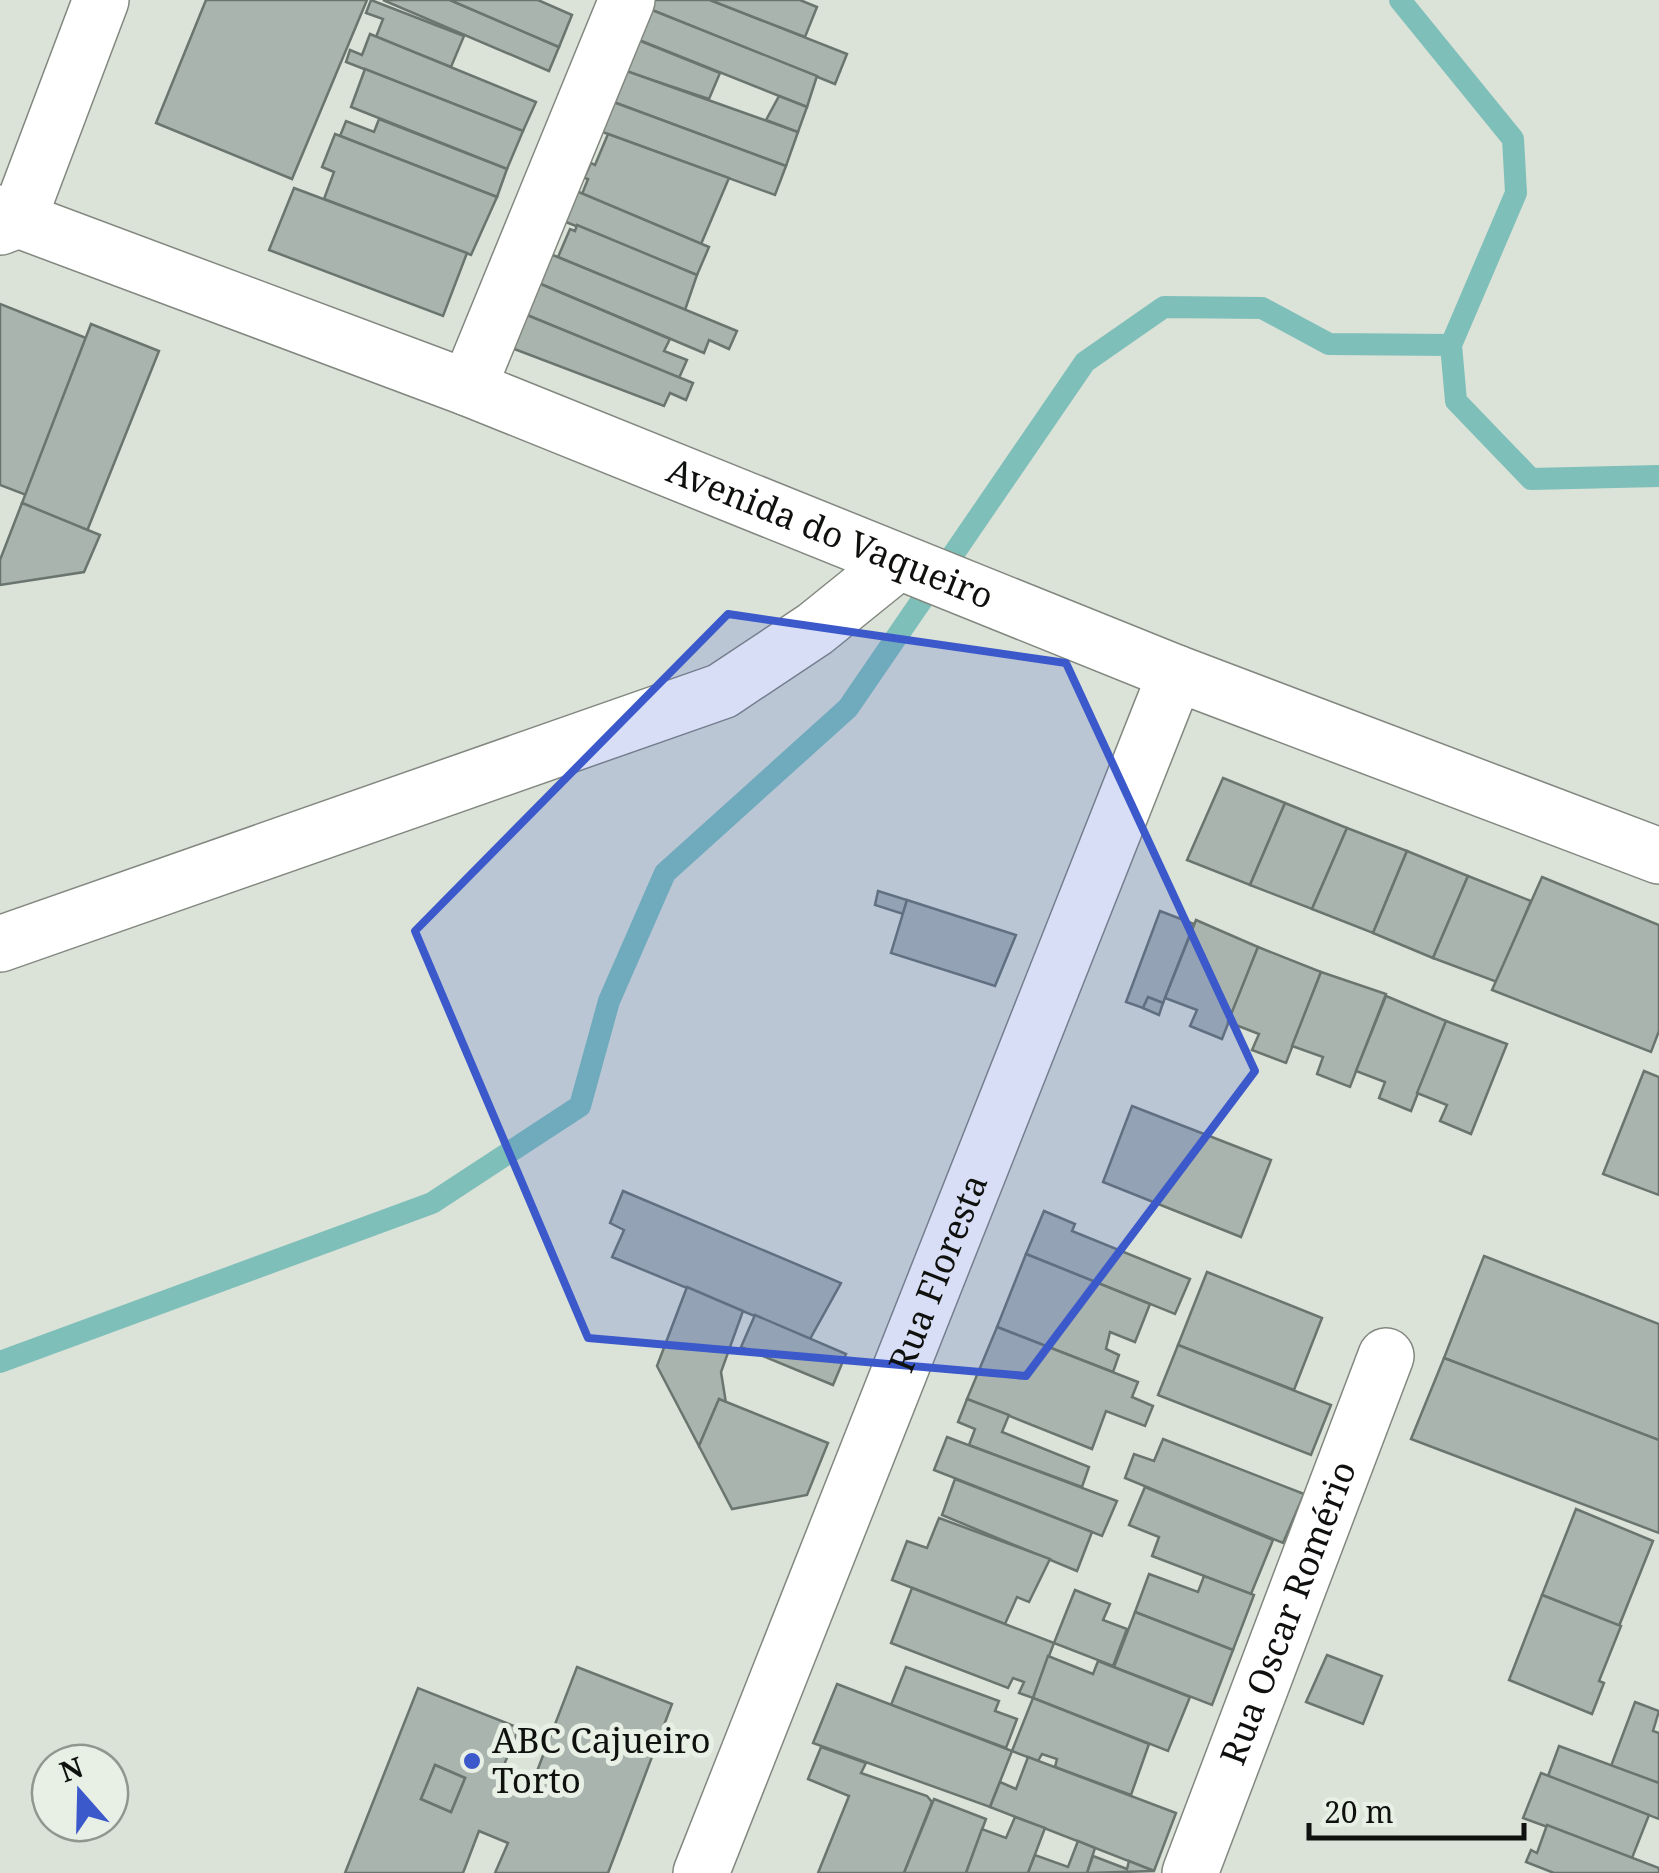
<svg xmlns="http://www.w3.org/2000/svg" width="1659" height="1873" font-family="'Noto Serif',serif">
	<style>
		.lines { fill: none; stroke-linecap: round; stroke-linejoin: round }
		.stream { stroke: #7ebfb9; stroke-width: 22 }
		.building { fill: #a9b4ae; stroke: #6b7570; stroke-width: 2.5; fill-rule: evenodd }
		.minor-casing { stroke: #82887f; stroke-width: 58 }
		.tertiary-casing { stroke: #82887f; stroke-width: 58 }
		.minor { stroke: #fff; stroke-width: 55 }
		.tertiary { stroke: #fff; stroke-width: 55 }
		.marked { fill: #3c59cb; fill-opacity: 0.2; stroke: #3c59cb; stroke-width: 8; stroke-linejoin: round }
		.poi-dot { fill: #3c59cb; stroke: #e8efe5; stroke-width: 4 }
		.labels { text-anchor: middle; stroke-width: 10; stroke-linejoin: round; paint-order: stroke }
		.street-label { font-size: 35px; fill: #0f110e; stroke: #e8efe5 }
		.poi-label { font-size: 35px; fill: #0f110e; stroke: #e8efe5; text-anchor: start }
	</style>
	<rect width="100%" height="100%" fill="#dbe2d8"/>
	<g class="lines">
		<g class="stream">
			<polyline points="1400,0 1513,139 1516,193 1451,345 1456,401 1531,479 1659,476"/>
			<polyline points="0,1362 432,1203 580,1106 609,1001 665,873 848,708 1085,362 1164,307 1262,308 1329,344 1451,345"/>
		</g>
	</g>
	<g class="building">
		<polygon points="206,0 367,0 292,179 156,123"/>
		<polygon points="371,0 464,36 451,67 376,37 383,19 366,13"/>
		<polygon points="383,0 450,0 559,47 549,71"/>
		<polygon points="450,0 538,0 572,15 559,47"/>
		<polygon points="650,0 710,0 847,54 835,84 647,8"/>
		<polygon points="710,0 800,0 817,7 805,37"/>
		<polygon points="647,8 817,76 807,107 634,38"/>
		<polygon points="370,34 536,102 523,131 346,62 350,50 362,55"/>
		<polygon points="638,40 720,73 709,99 625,71"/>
		<polygon points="365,69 523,131 507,169 351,107"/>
		<polygon points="621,69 798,132 786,166 608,100"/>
		<polygon points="779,96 807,107 798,132 766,120"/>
		<polygon points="608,100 786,166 775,195 597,130"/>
		<polygon points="379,119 507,169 497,197 340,136 346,121 374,132"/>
		<polygon points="335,134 497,197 471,255 324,199 334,172 322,167"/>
		<polygon points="608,134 729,178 701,244 582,194 588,179 584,178 591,163 595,165"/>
		<polygon points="294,188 467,253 443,316 269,250"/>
		<polygon points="574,190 709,247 697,275 561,220"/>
		<polygon points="577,225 697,275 685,310 558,257 570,229 575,231"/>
		<polygon points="548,253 737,331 729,349 709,340 704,353 536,282"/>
		<polygon points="536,282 670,339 664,351 687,360 679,378 522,313"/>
		<polygon points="0,304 86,338 26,495 0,485"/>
		<polygon points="522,313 693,383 686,400 670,393 664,406 509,347"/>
		<polygon points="91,324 159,351 87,531 22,503"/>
		<polygon points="22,503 100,535 84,572 0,585 0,560"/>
		<polygon points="1223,778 1285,803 1250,885 1187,860"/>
		<polygon points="1285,803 1347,828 1312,909 1250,885"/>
		<polygon points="1347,828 1407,851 1373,933 1312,909"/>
		<polygon points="1407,851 1468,876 1433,958 1373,933"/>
		<polygon points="1468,876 1531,901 1497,982 1433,958"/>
		<polygon points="1542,877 1659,925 1659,1031 1651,1052 1492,990"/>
		<polygon points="878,891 907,900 903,914 875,905"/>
		<polygon points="907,900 1016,935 995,986 891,953"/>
		<polygon points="1160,911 1194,924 1163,1003 1148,997 1143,1008 1126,1002"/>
		<polygon points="1196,920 1258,947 1222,1039 1190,1026 1197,1010 1165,998"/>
		<polygon points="1258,947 1321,972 1286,1063 1252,1050 1259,1034 1228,1022"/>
		<polygon points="1321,972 1386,994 1350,1087 1317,1074 1323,1057 1292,1046"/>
		<polygon points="1386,996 1446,1021 1411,1111 1379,1098 1385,1082 1356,1071"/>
		<polygon points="1148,997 1163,1003 1159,1015 1143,1008"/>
		<polygon points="1446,1021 1507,1044 1471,1134 1440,1121 1447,1105 1417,1093"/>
		<polygon points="1644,1071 1659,1077 1659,1195 1603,1174"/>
		<polygon points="1132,1106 1271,1160 1241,1237 1103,1182"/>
		<polygon points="623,1191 841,1283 810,1339 612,1257 624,1230 610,1223"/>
		<polygon points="1044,1211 1075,1224 1072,1231 1190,1279 1175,1314 1026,1254"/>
		<polygon points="1026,1254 1150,1304 1135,1342 1110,1332 1106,1349 1119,1355 1113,1372 997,1327"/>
		<polygon points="1484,1256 1659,1324 1659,1440 1444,1358"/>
		<polygon points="1207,1272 1322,1318 1294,1390 1178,1345"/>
		<polygon points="687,1287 743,1311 721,1372 726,1403 719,1399 699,1446 657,1366"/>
		<polygon points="755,1315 846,1354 833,1385 741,1347"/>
		<polygon points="997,1327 1138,1382 1132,1397 1153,1406 1145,1426 1106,1411 1092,1449 967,1399"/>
		<polygon points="1178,1345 1331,1405 1311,1455 1158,1395"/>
		<polygon points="1444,1358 1659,1440 1659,1533 1411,1439"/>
		<polygon points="719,1399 828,1443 807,1495 732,1509 699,1446"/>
		<polygon points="967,1399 1009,1415 1002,1432 1089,1467 1082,1487 969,1445 975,1429 958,1422"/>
		<polygon points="947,1437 1117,1501 1102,1536 934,1470"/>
		<polygon points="1163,1439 1304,1494 1283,1543 1125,1478 1134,1454 1154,1461"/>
		<polygon points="955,1479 1092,1532 1077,1571 942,1515"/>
		<polygon points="1145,1487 1273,1540 1251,1594 1152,1556 1159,1537 1129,1525"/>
		<polygon points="1576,1509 1653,1541 1619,1626 1542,1595"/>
		<polygon points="939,1518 1050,1559 1029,1602 1017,1597 1005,1624 892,1580 907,1541 927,1548"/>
		<polygon points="1149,1574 1198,1592 1204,1576 1254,1595 1233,1650 1135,1612"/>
		<polygon points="912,1588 1054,1643 1033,1698 1019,1693 1024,1682 1013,1678 1008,1688 891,1643"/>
		<polygon points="1075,1590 1110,1604 1103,1620 1127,1629 1113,1666 1054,1643"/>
		<polygon points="1542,1595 1621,1626 1599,1681 1604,1683 1592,1714 1509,1680"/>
		<polygon points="1135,1612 1233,1650 1212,1705 1114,1667"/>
		<polygon points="1327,1655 1382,1676 1363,1724 1306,1702"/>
		<polygon points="1048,1656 1093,1674 1098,1661 1190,1697 1168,1751 1033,1698"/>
		<path d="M 577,1667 L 672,1704 L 608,1873 L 495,1873 L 508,1843 L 479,1831 L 463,1873 L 345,1873 L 418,1688 L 519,1728 L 498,1780 L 529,1792 ZM 435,1765 L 465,1778 L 451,1812 L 421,1799 Z"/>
		<polygon points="906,1667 999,1701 995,1711 1017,1719 1006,1748 891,1705"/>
		<polygon points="837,1684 1012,1751 990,1807 813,1743"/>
		<polygon points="1033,1698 1149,1744 1131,1795 1055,1767 1057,1759 1042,1754 1038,1761 1012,1751"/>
		<polygon points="1635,1702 1659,1711 1653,1731 1659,1733 1659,1783 1611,1766"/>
		<polygon points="1559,1746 1659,1783 1659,1819 1548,1776"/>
		<polygon points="821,1747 866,1763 861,1773 927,1796 932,1802 904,1873 818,1873 849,1796 808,1779"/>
		<polygon points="1028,1757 1176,1813 1154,1871 990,1807 1000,1782 1016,1789"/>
		<polygon points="435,1765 465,1778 451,1812 421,1799"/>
		<polygon points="1541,1773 1649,1815 1632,1858 1523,1818"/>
		<polygon points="934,1799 986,1819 966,1873 904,1873"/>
		<polygon points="1015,1817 1045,1828 1028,1873 966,1873 982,1829 1006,1838"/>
		<polygon points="1547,1825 1659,1868 1659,1873 1554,1873 1526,1862 1531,1850 1537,1853"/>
		<polygon points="1078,1841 1095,1848 1087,1873 1028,1873 1035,1855 1068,1867"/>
		<polygon points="1093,1856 1127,1869 1129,1861 1154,1871 1087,1873"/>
	</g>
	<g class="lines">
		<defs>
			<g id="minor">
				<polyline points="0,227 18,220 101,0"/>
				<polyline points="468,388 627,0"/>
				<polyline points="0,944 722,691 815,629 898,562"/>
				<path id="s1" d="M 701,1873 L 1176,673"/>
				<path id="s2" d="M 1190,1873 L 1386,1356"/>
			</g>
			<g id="tertiary">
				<path id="s3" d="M 0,213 L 468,388 L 1176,673 L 1659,856"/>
			</g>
		</defs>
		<use href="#minor" class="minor-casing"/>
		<use href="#tertiary" class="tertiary-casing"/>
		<use href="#minor" class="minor"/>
		<use href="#tertiary" class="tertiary"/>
	</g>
	<path class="marked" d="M 728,614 L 1066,663 L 1255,1071 L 1026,1376 L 588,1338 L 415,931 Z"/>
	<circle class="poi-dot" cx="472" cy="1761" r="10"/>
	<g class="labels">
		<g class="street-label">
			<text dy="12" stroke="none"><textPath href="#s3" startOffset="890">Avenida do Vaqueiro</textPath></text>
			<text dy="12" stroke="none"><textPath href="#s1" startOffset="645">Rua Floresta</textPath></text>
			<text dy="12" stroke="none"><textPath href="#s2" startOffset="278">Rua Oscar Romério</textPath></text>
		</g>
		<g class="poi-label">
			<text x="492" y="1753">ABC Cajueiro<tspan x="492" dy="40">Torto</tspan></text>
		</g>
	</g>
	<g transform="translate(80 1793) rotate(340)"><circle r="48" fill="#e8efe5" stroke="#91968f" stroke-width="2.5"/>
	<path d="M0-8L18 38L0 25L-18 38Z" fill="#3c59cb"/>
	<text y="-15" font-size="28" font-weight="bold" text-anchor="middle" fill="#0f110e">N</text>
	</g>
	<path d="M1309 1823v15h215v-15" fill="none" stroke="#0f110e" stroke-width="5"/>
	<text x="1324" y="1823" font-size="30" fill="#0f110e" stroke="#e8efe5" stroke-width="8" paint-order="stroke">20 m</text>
</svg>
